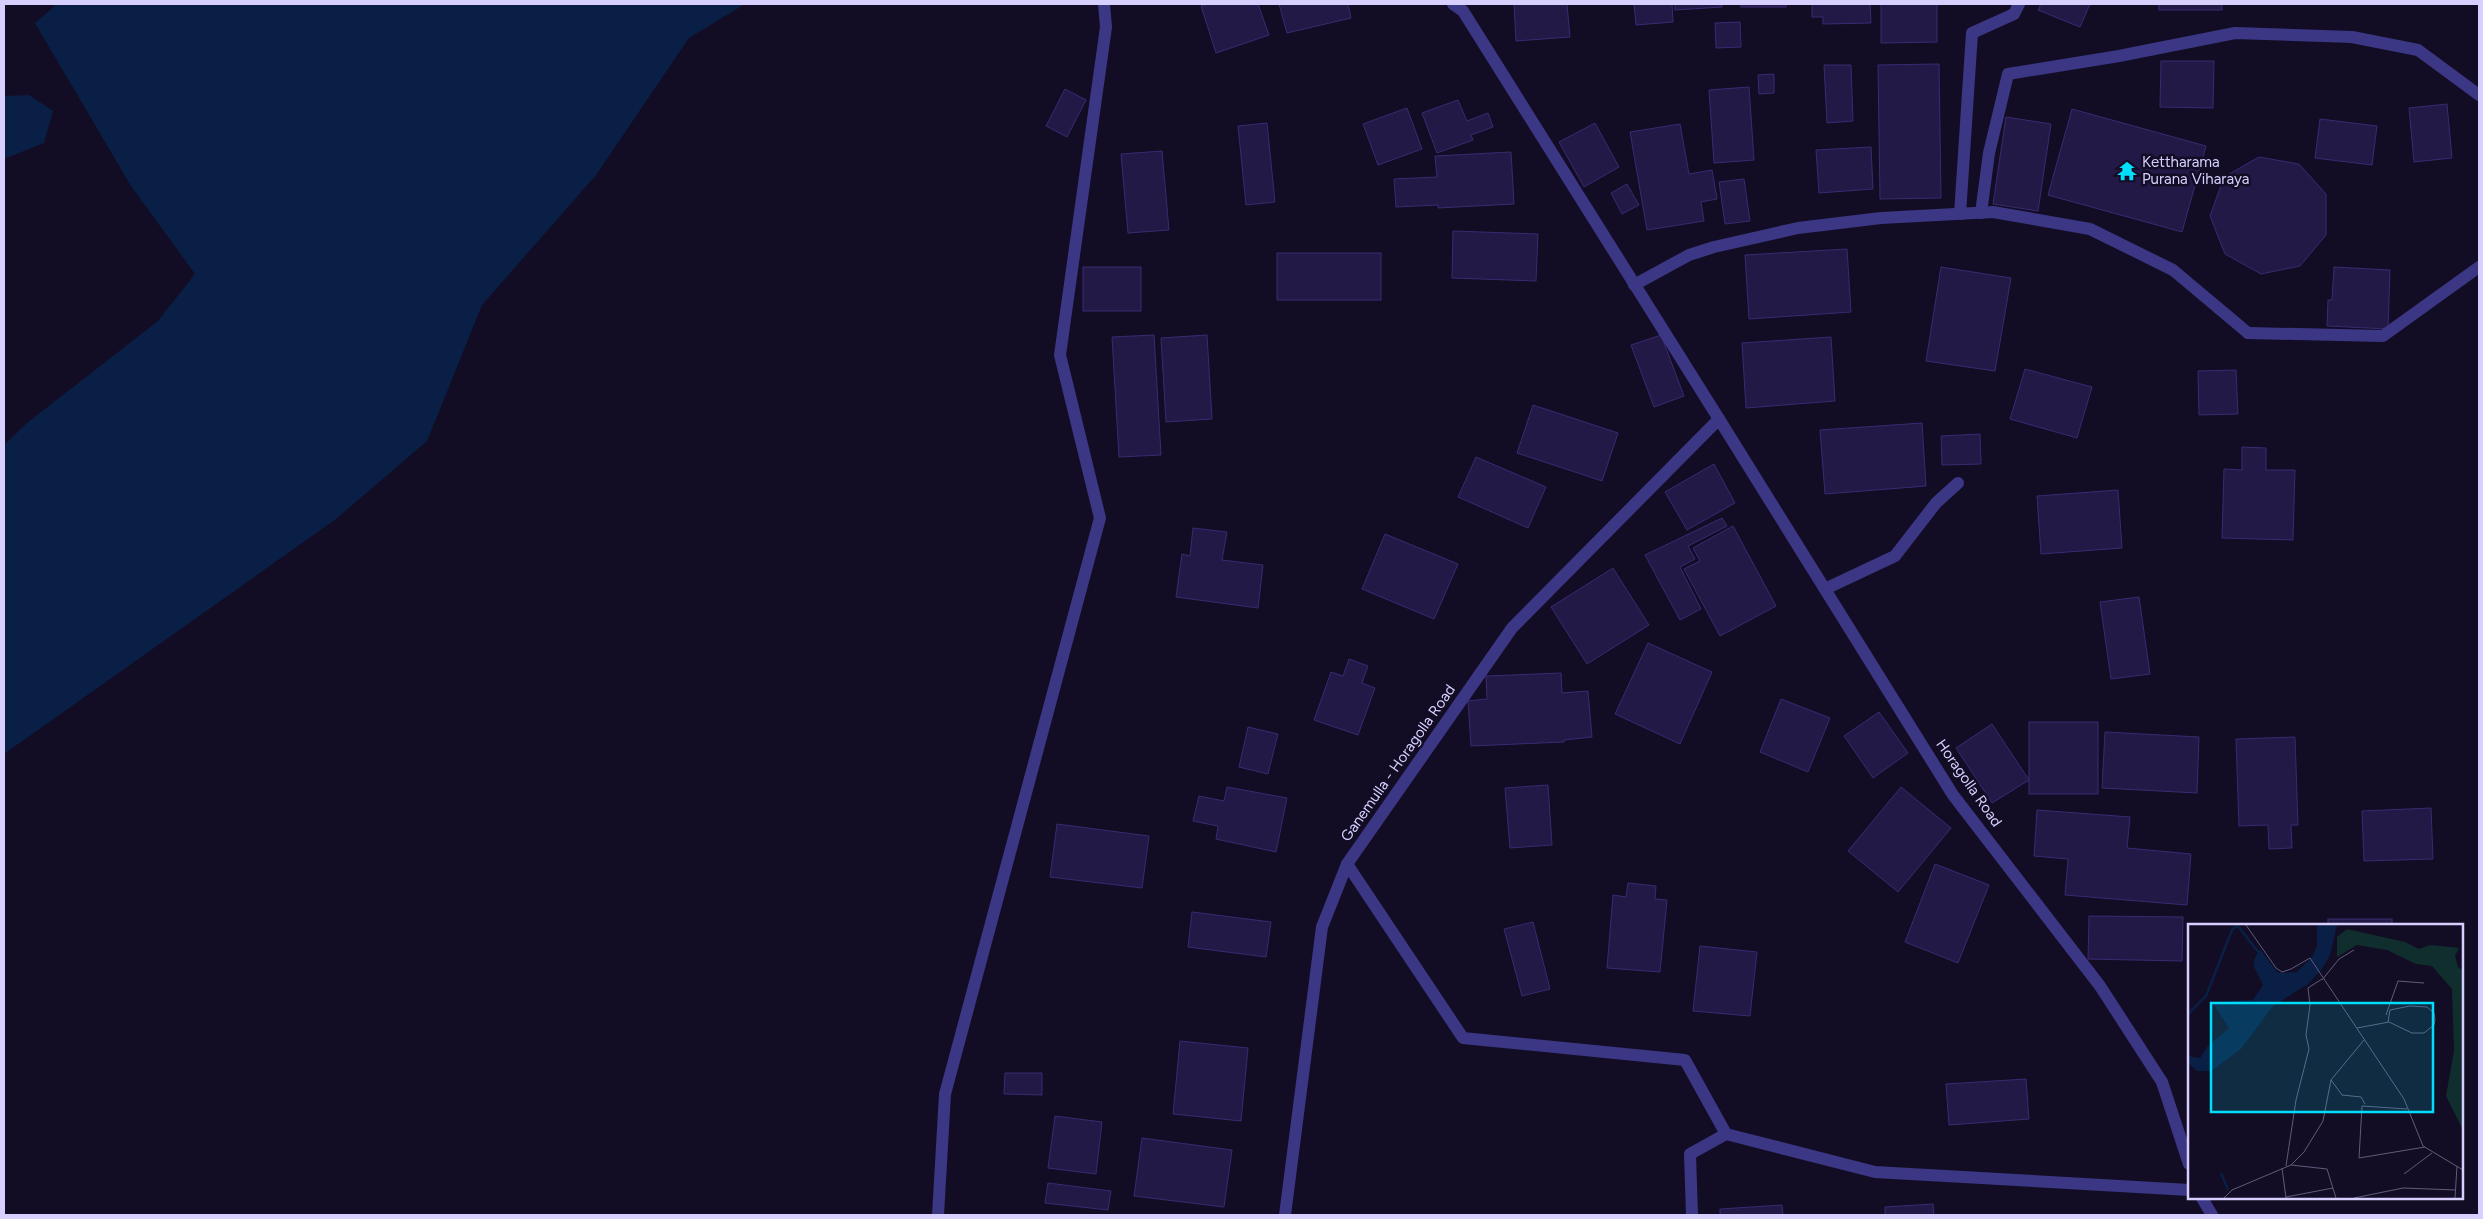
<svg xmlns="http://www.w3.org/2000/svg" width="2483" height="1219" font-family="Figtree,sans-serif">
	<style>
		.water { fill: #0a1f46 }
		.building { fill: #231946; stroke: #3a2a72 }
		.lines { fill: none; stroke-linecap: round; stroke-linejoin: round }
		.service { stroke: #3b3785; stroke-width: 12 }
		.minor { stroke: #3b3785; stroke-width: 12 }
		.tertiary { stroke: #3b3785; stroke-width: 12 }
		.labels { text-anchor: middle; stroke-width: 5; stroke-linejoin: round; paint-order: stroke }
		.poi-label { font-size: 15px; fill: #d7d0ff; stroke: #120d24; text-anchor: start }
		.street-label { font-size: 15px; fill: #d7d0ff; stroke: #120d24 }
		.inset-river { fill: none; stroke: #0a1f46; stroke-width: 2.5 }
		.inset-road { fill: none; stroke: #615b7c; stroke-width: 1 }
		.view { fill: #00defb; fill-opacity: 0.15; stroke: #00defb; stroke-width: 2.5 }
		.inset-edge { fill: none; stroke: #d7d0ff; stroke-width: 2.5 }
	</style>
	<rect width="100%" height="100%" fill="#120d24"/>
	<g class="water">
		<polygon points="57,4 745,4 689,38 596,175 482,305 427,441 336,519 4,754 4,445 27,423 158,321 195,274 131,186 35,23"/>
		<polygon points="29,95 53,111 44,143 4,159 4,96"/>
	</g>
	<g class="building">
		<polygon points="1208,4 1258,4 1269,35 1216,53 1201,6"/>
		<polygon points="1279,4 1348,4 1351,18 1287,33"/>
		<polygon points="1514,4 1567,4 1570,37 1516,41"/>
		<polygon points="1634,4 1672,4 1673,22 1636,25"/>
		<polygon points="1675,4 1722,4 1722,7 1675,10"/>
		<rect x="1741" y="4" width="45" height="3"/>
		<polygon points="1812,4 1870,4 1871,23 1823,24 1823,17 1812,17"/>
		<polygon points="1881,4 1937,4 1937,42 1881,43"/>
		<polygon points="2041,4 2090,4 2080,27 2038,10"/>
		<rect x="2159" y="4" width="63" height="6"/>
		<polygon points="1740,22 1741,47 1716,48 1715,23"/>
		<polygon points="2161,61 2214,61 2213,108 2160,107"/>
		<polygon points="1939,64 1941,198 1880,199 1878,65"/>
		<polygon points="1824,65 1851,65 1853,121 1827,123"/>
		<polygon points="1774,74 1774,93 1759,94 1758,75"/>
		<polygon points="1749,87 1754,160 1714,163 1709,90"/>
		<polygon points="1065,89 1086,100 1067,137 1046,126"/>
		<polygon points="1458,100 1467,121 1488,113 1493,127 1471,135 1473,140 1437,153 1422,113"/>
		<polygon points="2447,104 2452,158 2414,162 2409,108"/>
		<polygon points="1407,108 1422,149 1378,165 1363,124"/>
		<polygon points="2072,109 2206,146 2182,232 2048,195"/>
		<polygon points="2006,117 2051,124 2038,211 1993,204"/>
		<polygon points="2320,119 2377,126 2372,165 2315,158"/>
		<polygon points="1267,123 1275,202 1246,205 1238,126"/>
		<polygon points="1595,123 1619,167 1584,187 1559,142"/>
		<polygon points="1680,124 1689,174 1712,170 1717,199 1701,202 1704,221 1647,230 1630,132"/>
		<polygon points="1871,147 1873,189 1819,193 1816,150"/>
		<polygon points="1162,151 1169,230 1128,233 1121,154"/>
		<polygon points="1511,152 1514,204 1438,208 1438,205 1396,207 1394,179 1437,177 1435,156"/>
		<polygon points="2259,157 2299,164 2326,194 2326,235 2300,266 2261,274 2225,254 2210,216 2224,177"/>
		<polygon points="1744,179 1750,221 1725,224 1719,182"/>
		<polygon points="1627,184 1639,205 1622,214 1611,193"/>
		<polygon points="1453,231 1538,234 1536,281 1452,278"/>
		<polygon points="1847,249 1851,312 1749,319 1745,255"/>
		<rect x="1277" y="253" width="104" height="47"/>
		<rect x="1083" y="267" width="58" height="44"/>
		<polygon points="1941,267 2011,278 1995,371 1926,361"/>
		<polygon points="2334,267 2390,270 2388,329 2327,326 2328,300 2332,300"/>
		<polygon points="1154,335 1161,455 1119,457 1112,337"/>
		<polygon points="1207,335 1212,419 1166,422 1161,338"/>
		<polygon points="1661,335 1684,396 1654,407 1631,345"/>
		<polygon points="1831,337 1835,401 1746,408 1742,343"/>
		<polygon points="2025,369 2092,387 2077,438 2010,419"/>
		<polygon points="2236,370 2238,414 2199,415 2198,371"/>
		<polygon points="1533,405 1618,433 1602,481 1517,453"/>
		<polygon points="1922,423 1926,486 1825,494 1820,430"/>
		<polygon points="1980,434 1981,464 1942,465 1941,436"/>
		<polygon points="2242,447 2266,448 2266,470 2295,470 2293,540 2222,538 2224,469 2242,470"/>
		<polygon points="1476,457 1546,487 1528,528 1458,497"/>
		<polygon points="1714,464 1735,503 1687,530 1665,492"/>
		<polygon points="2118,490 2122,548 2041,554 2037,496"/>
		<polygon points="1722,518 1727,526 1688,546 1695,559 1680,567 1701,609 1680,620 1645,555"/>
		<polygon points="1733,526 1776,606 1720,636 1684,569 1700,561 1693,548"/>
		<polygon points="1193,528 1227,532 1222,560 1263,565 1258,608 1176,597 1182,554 1190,556"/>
		<polygon points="1385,534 1458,564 1434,619 1362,589"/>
		<polygon points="1613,568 1649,625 1587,664 1551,607"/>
		<polygon points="2139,597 2150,674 2111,679 2100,602"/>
		<polygon points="1648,643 1712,672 1680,744 1615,714"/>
		<polygon points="1349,659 1368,666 1362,683 1375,688 1358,735 1314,720 1331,672 1343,676"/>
		<polygon points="1561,673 1562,693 1588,691 1592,737 1564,740 1564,742 1471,746 1468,701 1487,699 1486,676"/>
		<polygon points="1781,699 1830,718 1808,772 1760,752"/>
		<polygon points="1879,712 1908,753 1873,778 1844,736"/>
		<rect x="2029" y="722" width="69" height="72"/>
		<polygon points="1992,724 2029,780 1992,803 1956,748"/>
		<polygon points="1248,727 1278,734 1268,774 1239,767"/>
		<polygon points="2105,732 2199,737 2197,793 2102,788"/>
		<polygon points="2295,737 2298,825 2291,825 2292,848 2269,849 2268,825 2239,826 2236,739"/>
		<polygon points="1548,785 1552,845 1510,848 1505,788"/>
		<polygon points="1227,787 1287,798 1276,852 1216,839 1218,826 1193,821 1199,796 1224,801"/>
		<polygon points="1901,787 1951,828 1898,892 1848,851"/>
		<polygon points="2431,808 2433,859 2364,861 2362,811"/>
		<polygon points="2037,810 2130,817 2127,848 2191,854 2187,905 2065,895 2068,859 2034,856"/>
		<polygon points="1057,824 1149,836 1142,888 1050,877"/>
		<polygon points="1935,864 1989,885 1958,963 1905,942"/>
		<polygon points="1628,883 1656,886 1655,899 1667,900 1660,972 1607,968 1613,895 1626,897"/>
		<polygon points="1192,912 1271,922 1266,957 1188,947"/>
		<polygon points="2089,916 2183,917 2182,961 2088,959"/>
		<rect x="2328" y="919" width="64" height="6"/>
		<polygon points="1533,922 1550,989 1522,996 1504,929"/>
		<polygon points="1700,946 1757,952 1750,1016 1693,1011"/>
		<polygon points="1180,1041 1248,1048 1241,1121 1173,1114"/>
		<polygon points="1005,1073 1042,1073 1042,1095 1004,1094"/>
		<polygon points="2026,1079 2029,1119 1949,1125 1946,1084"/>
		<polygon points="1055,1116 1102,1122 1096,1174 1048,1168"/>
		<polygon points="1142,1138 1232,1150 1224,1207 1134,1196"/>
		<polygon points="1048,1183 1111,1191 1108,1210 1045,1203"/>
		<polygon points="1933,1204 1934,1215 1885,1215 1885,1207"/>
		<polygon points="1782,1205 1783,1215 1720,1215 1720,1209"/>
	</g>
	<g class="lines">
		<g class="service">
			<polyline points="1981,213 1989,153 2008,74 2119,56 2235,33 2352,37 2418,50 2479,95"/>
			<polyline points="2248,333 2383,336 2479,267"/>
			<polyline points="1825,589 1895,556 1936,503 1958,483"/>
			<polyline points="1347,864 1463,1038 1685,1060 1726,1134"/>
			<polyline points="938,1215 945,1094 1100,518 1060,355 1106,27 1104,4"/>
			<polyline points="1692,1215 1690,1154 1726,1134 1875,1172 2189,1190"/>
		</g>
		<g class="minor">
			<polyline points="1453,4 1463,11 1719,419"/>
			<polyline points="1960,214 1972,33 2014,14 2019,4"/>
			<polyline points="1634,285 1689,255 1714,247 1798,228 1881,218 1993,212 2090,229 2173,270 2248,333"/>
		</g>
		<g class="tertiary">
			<polyline points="2202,1198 2212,1215"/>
			<polyline points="1285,1215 1322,927 1347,864 1512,628 1719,419 1953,795 2100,986 2162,1082 2189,1164"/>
		</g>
	</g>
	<defs>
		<symbol id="temple-bare" viewBox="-9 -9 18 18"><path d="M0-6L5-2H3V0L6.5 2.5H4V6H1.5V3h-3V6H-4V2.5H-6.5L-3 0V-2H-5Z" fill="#00defb" stroke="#120d24" stroke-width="2.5" paint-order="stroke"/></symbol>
	</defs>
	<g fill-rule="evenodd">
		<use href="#temple-bare" x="2113" y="157" width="28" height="28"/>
	</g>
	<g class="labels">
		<g class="poi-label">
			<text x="2142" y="167">Kettharama<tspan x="2142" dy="17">Purana Viharaya</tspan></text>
		</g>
		<g class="street-label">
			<text transform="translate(1398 763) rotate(-55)" y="5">Ganemulla - Horagolla Road</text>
			<text transform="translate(1969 783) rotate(55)" y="5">Horagolla Road</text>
		</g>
	</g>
	<g transform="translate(2188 924)">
		<rect width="275" height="275" fill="#120d24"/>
		<path d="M 159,5 L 217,18 L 231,25 L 242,21 L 271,24 L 267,32 L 270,43 L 275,46 L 275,206 L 258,172 L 266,127 L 264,65 L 244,42 L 228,40 L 199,26 L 169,21 L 149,33 L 149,13 Z" fill="#102e2e"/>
		<path d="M 129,1 L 149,1 L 142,31 L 134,45 L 120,60 L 85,82 L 53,125 L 23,147 L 9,147 L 0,139 L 0,132 L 12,134 L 19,123 L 41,104 L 26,81 L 30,78 L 65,76 L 75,61 L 66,43 L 66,36 L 72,25 L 90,49 L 109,48 L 124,33 L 129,22 Z" fill="#0a1f46"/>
		<path class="inset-river" d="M 50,2 L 71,29M 0,90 L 18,72 L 44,6 L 50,1M 33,249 L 40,266"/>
		<path class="inset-road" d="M 58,1 L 88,44 L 94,48 L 103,45 L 122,34 L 216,175 L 235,222 L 275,246M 134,56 L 151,35 L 166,26M 198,91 L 210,57 L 236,59M 169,104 L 201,98 L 224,109 L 236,109 L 246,101 L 247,95 L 246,89 L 239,83 L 222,82 L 202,86 L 200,98M 143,156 L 154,171 L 173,173 L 177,180M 219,185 L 174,182 L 171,234 L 237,223M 103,241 L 139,245 L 148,274M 98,242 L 108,176 L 121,125 L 118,111 L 122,81 L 120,64 L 134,55M 94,244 L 98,274M 216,250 L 244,229M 98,273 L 145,264M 36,274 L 44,266 L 103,241 L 116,228 L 135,197 L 143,156 L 176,116M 166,274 L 215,264 L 268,266M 267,274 L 269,242"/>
		<path class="view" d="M 23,79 L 245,79 L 245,188 L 23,188 Z"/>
		<rect width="275" height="275" class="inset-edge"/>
	</g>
	<rect width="2483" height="1219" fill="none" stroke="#d7d0ff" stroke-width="10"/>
</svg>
